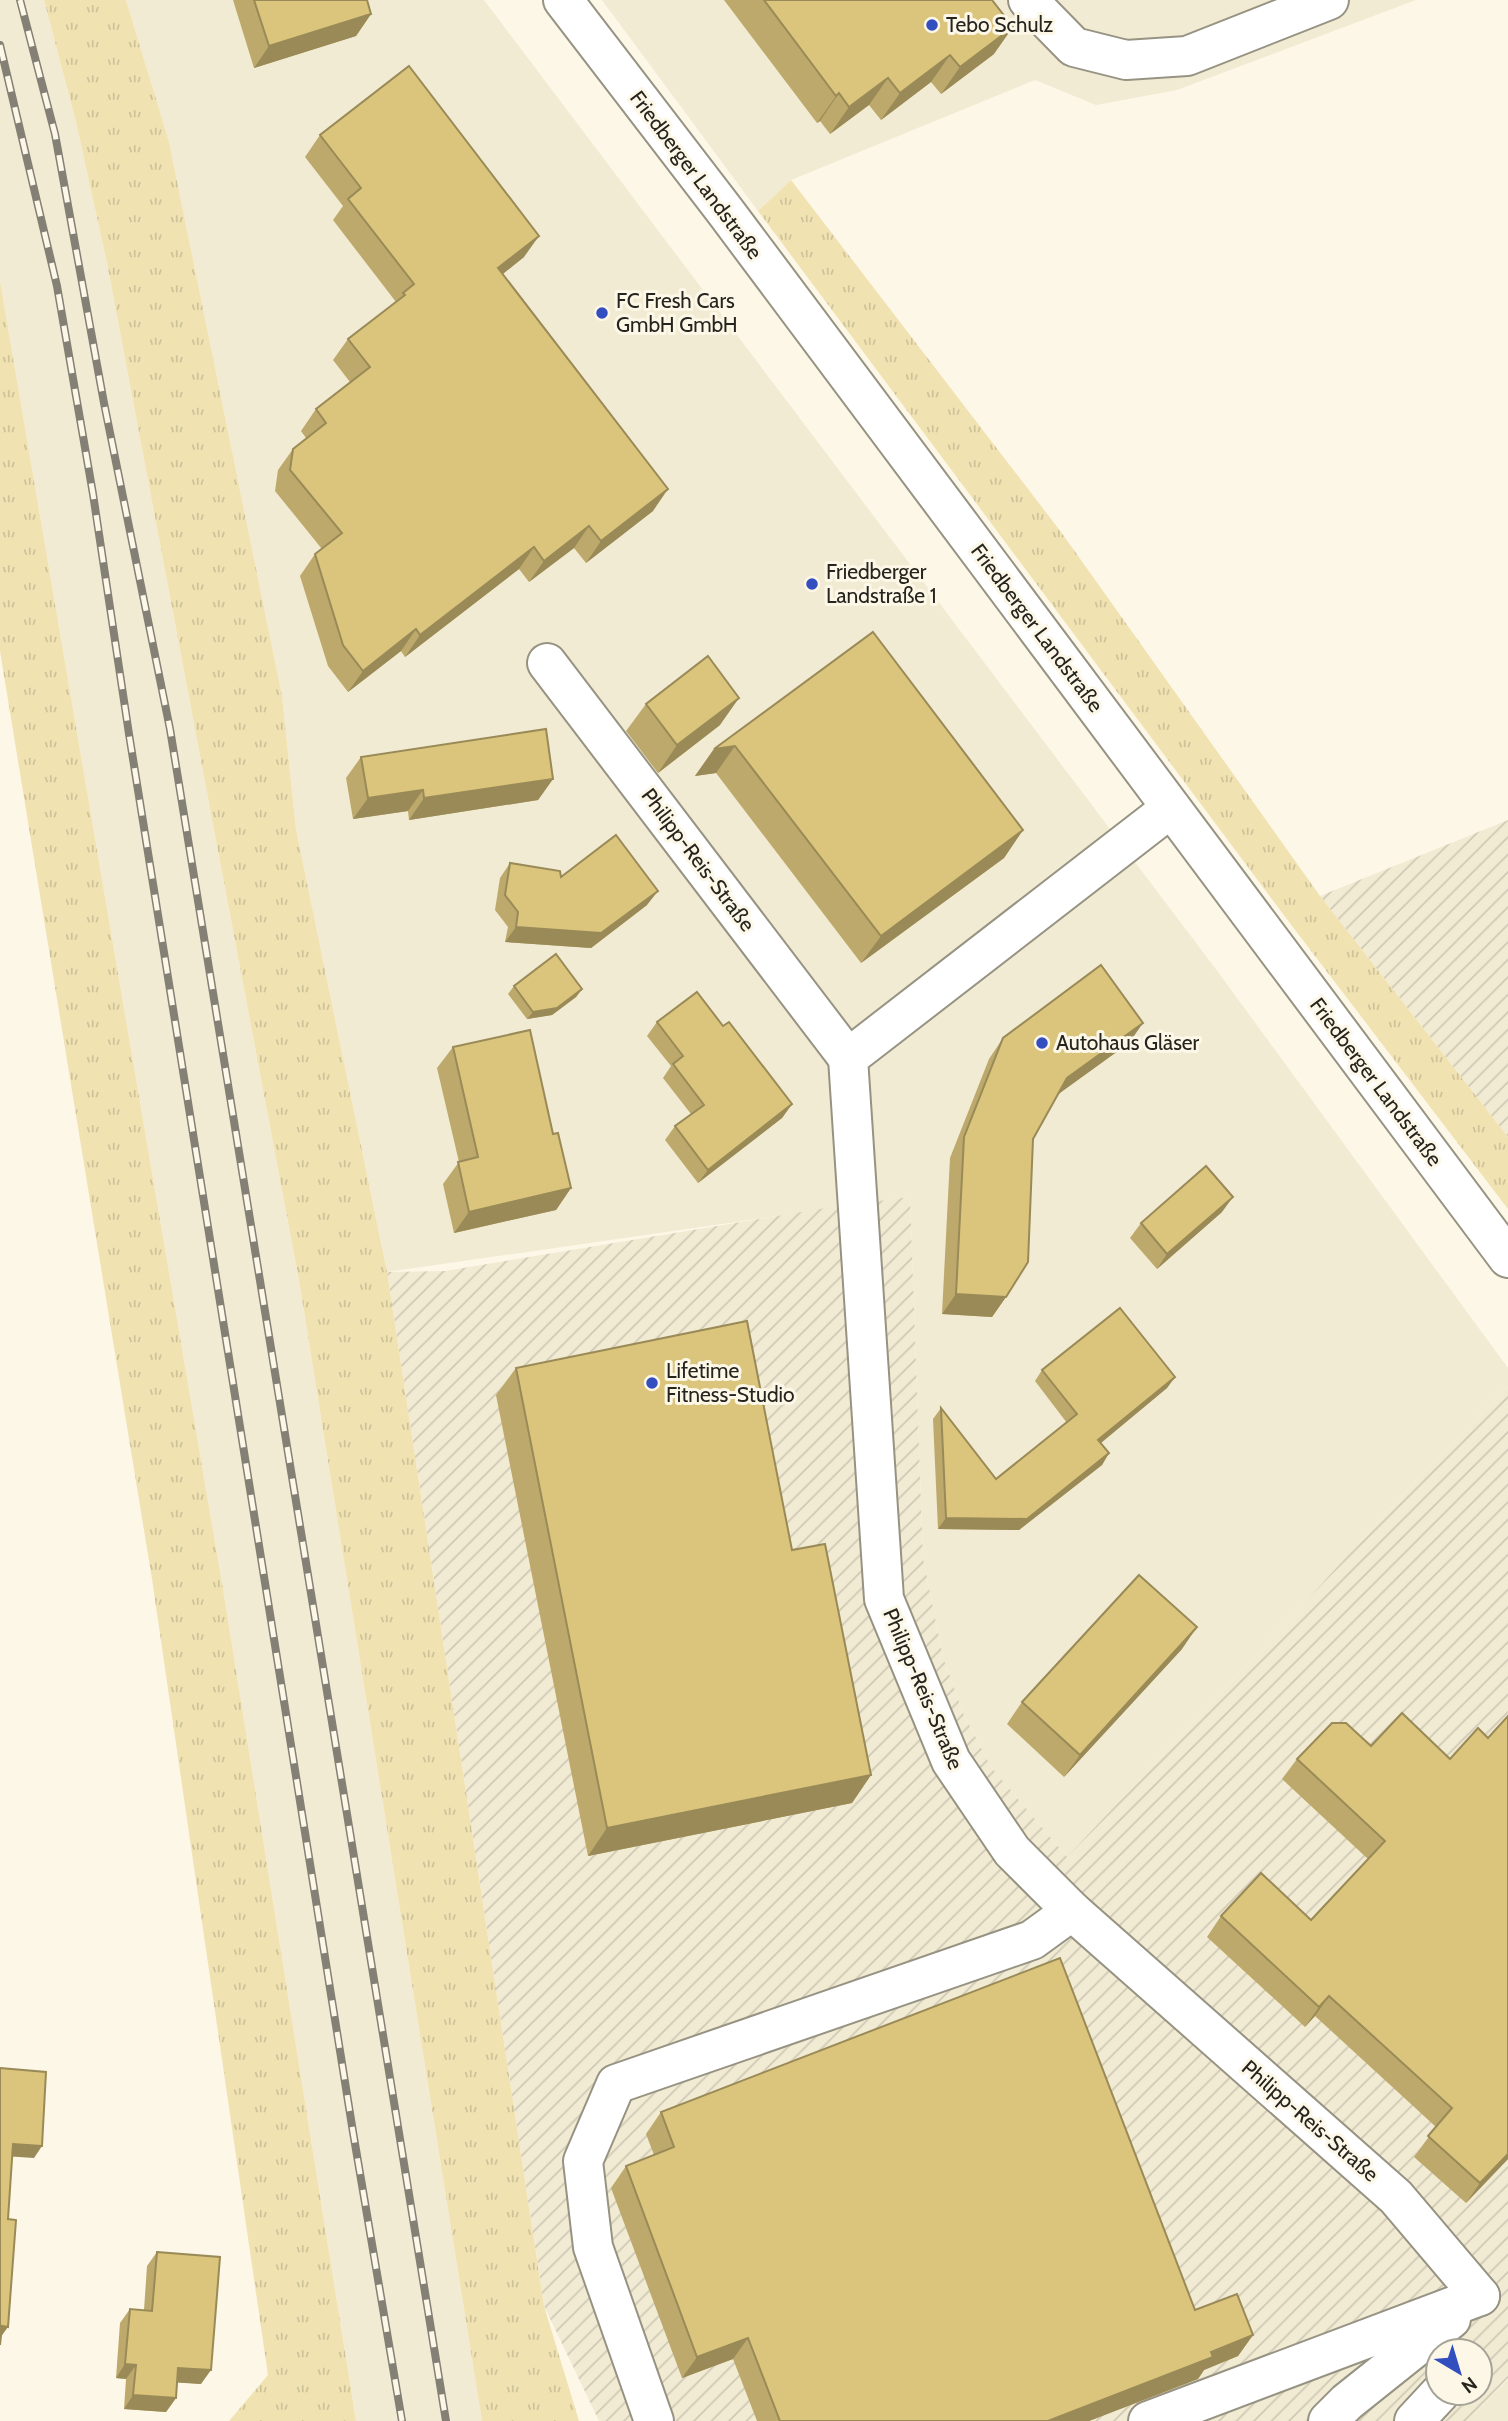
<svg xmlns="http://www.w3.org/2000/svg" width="1508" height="2421" font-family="Cabin,sans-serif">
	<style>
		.built { fill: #f2ebd3 }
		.industrial { fill: url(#industrial-furrows); fill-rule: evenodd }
		.grass { fill: url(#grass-tufts) }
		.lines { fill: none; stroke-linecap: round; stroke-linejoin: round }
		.minor-casing { stroke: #979383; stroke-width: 42 }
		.major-casing { stroke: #979383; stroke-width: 42 }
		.minor { stroke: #fff; stroke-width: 38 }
		.major { stroke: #fff; stroke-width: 38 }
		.rail-casing { stroke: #848076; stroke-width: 8 }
		.rail { stroke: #fcf7e7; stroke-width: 5; stroke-dasharray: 16; stroke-linecap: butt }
		.wall { fill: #bca96b }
		.shaded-wall { fill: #998a57 }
		.building { fill: #dbc57c; stroke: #998a57; stroke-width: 2 }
		.poi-dot { fill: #334ebf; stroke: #fcf7e7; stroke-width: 2.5 }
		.labels { text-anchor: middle; stroke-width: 6; stroke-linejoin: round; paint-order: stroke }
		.poi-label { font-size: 21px; fill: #26241e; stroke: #fcf7e7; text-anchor: start }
		.street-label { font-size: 21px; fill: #26241e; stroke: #fcf7e7 }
	</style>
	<defs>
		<pattern id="industrial-furrows" width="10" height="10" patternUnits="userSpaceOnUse" patternTransform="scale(1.75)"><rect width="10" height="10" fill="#f2ebd3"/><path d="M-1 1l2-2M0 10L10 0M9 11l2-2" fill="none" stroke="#cfc9b5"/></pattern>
		<pattern id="grass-tufts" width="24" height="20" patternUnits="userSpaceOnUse" patternTransform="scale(1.75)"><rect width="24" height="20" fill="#f1e2b2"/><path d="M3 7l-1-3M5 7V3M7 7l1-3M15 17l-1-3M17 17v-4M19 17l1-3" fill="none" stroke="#cec299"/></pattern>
	</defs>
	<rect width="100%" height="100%" fill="#fcf7e7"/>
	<g class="built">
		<polygon points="0,0 44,0 76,122 107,263 299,1280 482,2421 356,2421 223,1589 0,281"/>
		<polygon points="126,0 484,0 1218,972 1508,1368 1508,1386 1434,1461 1261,1650 1067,1857 991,1767 963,1713 943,1657 923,1558 910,1197 387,1272 296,829 282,696 169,142"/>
		<polygon points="602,0 1416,0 1177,90 1096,105 1035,80 791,180 758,211"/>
		<polygon points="1508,2378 1508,2421 1468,2421 1508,2379"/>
	</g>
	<g class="industrial">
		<polygon points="1508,820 1508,1137 1320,896"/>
		<path d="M 910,1197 L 923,1558 L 943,1657 L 963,1713 L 991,1767 L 1067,1857 L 1261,1650 L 1434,1461 L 1508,1386 L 1508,2378 L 1468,2421 L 599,2421 L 544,2306 L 387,1272 L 445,1271 L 838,1206 ZM 1438,2351 L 1480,2351 L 1480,2393 L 1438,2393 Z"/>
	</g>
	<g class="grass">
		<polygon points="44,0 126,0 169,142 282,696 296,829 387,1272 544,2306 579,2421 482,2421 299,1280 107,263 76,122"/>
		<polygon points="791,180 1061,532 1320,896 1508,1137 1508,1209 1286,918 758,211"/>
		<polygon points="0,281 223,1589 356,2421 229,2421 268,2375 152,1579 0,651"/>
	</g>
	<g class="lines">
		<defs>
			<g id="minor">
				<polyline points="1028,0 1074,47 1126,60 1187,56 1329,0"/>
				<polyline points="547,663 848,1058"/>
				<polyline points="1171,808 848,1058 884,1599 951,1761 1012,1851 1072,1911 1396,2197 1480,2296"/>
				<polyline points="654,2421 593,2247 583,2161 616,2084 1032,1940 1072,1911"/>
				<polyline points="1148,2421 1480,2296"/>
				<polyline points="1328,2421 1347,2402 1451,2319"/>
				<polyline points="1414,2421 1440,2393"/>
			</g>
			<polyline id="major" points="563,0 725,211 1508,1258"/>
		</defs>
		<use href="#minor" class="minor-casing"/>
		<use href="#major" class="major-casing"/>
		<use href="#minor" class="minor"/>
		<use href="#major" class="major"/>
		<defs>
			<g id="rail">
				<polyline points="20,0 55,134 104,403 170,729 446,2421"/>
				<polyline points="0,45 57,286 93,494 129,734 353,2132 402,2421"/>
			</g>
		</defs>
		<use href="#rail" class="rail-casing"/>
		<use href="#rail" class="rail"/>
	</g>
	<g class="wall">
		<polygon points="233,0 367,0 371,14 356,36 254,68"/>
		<polygon points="724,0 992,0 994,54 941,94 931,82 881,120 869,105 830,134 820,121 817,123"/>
		<polygon points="320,135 524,257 502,274 653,511 586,563 574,548 529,582 519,569 405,657 401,651 348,692 328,666 300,576 315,554 322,549 275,491 278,470 293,449 306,438 301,431 316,409 350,382 333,360 348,339 396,302 333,220 343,206 305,157"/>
		<polygon points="873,632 1023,830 1004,858 861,963 716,773 695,776 714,749"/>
		<polygon points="646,704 720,725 658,773 626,731"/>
		<polygon points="361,757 553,779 538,800 409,820 408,811 353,819 346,778"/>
		<polygon points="510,863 561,877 647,905 591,948 505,942 508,927 495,910 500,878"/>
		<polygon points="514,986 582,989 576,997 552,1015 527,1019 508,994"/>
		<polygon points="657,1022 723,1026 792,1104 782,1118 698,1183 665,1140 675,1126 691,1114 663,1078 671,1066 647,1036"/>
		<polygon points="1003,1038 1129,1043 1058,1094 1033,1139 1006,1297 992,1317 942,1314 950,1158 989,1059"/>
		<polygon points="453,1047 553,1134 571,1188 556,1210 454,1233 443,1184 459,1162 437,1068"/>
		<polygon points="1222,1212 1157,1269 1130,1238 1141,1223"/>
		<polygon points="516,1368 792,1550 871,1775 852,1803 588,1856 496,1395"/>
		<polygon points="1042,1370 1175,1377 1167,1388 1101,1443 1109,1453 1102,1465 1019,1530 938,1529 933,1419 941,1408 996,1479 1067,1423 1035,1381"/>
		<polygon points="1182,1649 1064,1777 1007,1724 1022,1702"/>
		<polygon points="1488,1738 1508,2159 1466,2203 1414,2157 1436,2127 1315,2016 1305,2027 1207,1937 1221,1916 1311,1920 1368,1859 1282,1779 1297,1759 1371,1746 1450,1759"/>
		<polygon points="661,2112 1195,2310 1253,2335 1238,2356 1204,2370 1198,2379 1089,2421 757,2421 733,2359 682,2378 611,2188 626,2166 654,2155 646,2134"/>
		<polygon points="157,2252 201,2384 177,2382 176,2398 166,2412 124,2409 126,2379 116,2378 120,2323 130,2309 144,2310 147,2266"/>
	</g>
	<g class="shaded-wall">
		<polygon points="371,14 356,36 254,68 269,46"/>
		<polygon points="1013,27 994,54 941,94 960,67"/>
		<polygon points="950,55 931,82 881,120 900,93"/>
		<polygon points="888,78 869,105 830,134 849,107"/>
		<polygon points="839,93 820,121 817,123 836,96"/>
		<polygon points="539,236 524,257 483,290 498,268"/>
		<polygon points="668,489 653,511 586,563 601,541"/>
		<polygon points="589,526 574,548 529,582 544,561"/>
		<polygon points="534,547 519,569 405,657 420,635"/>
		<polygon points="416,629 401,651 348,692 363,671"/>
		<polygon points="739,698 720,725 658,773 677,745"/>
		<polygon points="735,746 716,773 695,776 714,749"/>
		<polygon points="553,779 538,800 409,820 424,798"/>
		<polygon points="423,790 408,811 353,819 368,798"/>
		<polygon points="1023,830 1004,858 861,963 881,936"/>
		<polygon points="658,891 647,905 591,948 505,942 516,927"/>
		<polygon points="582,989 576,997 552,1015 527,1019 533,1012"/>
		<polygon points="1143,1023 1129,1043 1053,1098 1067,1078"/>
		<polygon points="792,1104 782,1118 698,1183 708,1170"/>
		<polygon points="571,1188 556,1210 454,1233 469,1212"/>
		<polygon points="1233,1197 1222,1212 1157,1269 1167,1254"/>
		<polygon points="956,1294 1006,1297 992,1317 942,1314"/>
		<polygon points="1175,1377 1167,1388 1091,1451 1098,1440"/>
		<polygon points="1109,1453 1102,1465 1019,1530 938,1529 946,1518"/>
		<polygon points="1197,1627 1182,1649 1064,1777 1080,1755"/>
		<polygon points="871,1775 852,1803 588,1856 607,1828"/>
		<polygon points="1329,1996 1315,2016 1305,2027 1319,2007"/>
		<polygon points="13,2144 42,2146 34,2158 4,2156"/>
		<polygon points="1508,2154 1508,2159 1466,2203 1480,2183"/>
		<polygon points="2,2326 8,2327 0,2338"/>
		<polygon points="1253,2335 1238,2356 1204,2370 1198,2379 1089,2421 1048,2421"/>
		<polygon points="748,2338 733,2359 682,2378 697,2357"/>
		<polygon points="125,2364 136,2365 126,2379 116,2378"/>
		<polygon points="178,2368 211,2370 201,2384 168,2382"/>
		<polygon points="133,2395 176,2398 166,2412 124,2409"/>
	</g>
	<g class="building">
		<polygon points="254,0 367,0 371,14 269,46"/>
		<polygon points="764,0 992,0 1013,27 960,67 950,55 900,93 888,78 849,107 839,93 836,96"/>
		<polygon points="409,66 539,236 498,268 668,489 601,541 589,526 544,561 534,547 420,635 416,629 363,671 343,645 315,554 342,533 290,470 293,449 326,423 316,409 370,367 348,339 405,295 403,293 414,284 348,199 361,188 320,135"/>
		<polygon points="873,632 1023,830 881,936 735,746 714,749"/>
		<polygon points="708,656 739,698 677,745 646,704"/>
		<polygon points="546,729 553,779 424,798 423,790 368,798 361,757"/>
		<polygon points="616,835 658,891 601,933 516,927 518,912 505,895 510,863 560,871 561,877"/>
		<polygon points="556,954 582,989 557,1008 533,1012 514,986"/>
		<polygon points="1101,965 1143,1023 1067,1078 1033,1139 1028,1262 1006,1297 956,1294 964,1137 1003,1038"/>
		<polygon points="697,992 723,1026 729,1022 792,1104 708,1170 675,1126 704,1105 673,1064 683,1056 657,1022"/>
		<polygon points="530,1030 553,1134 558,1133 571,1188 469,1212 458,1162 478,1157 453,1047"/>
		<polygon points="1206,1166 1233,1197 1167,1254 1141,1223"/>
		<polygon points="1120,1308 1175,1377 1098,1440 1109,1453 1027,1519 946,1518 941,1408 996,1479 1077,1414 1042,1370"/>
		<polygon points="747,1321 792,1550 825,1544 871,1775 607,1828 516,1368"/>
		<polygon points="1139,1575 1197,1627 1080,1755 1022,1702"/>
		<polygon points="1402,1713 1450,1759 1478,1728 1488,1738 1508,1716 1508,2154 1480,2183 1428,2136 1452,2108 1329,1996 1319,2007 1221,1916 1261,1873 1311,1920 1385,1841 1297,1759 1332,1723 1346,1723 1371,1746"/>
		<polygon points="1060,1958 1195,2310 1237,2294 1253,2335 1211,2352 1213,2357 1048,2421 780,2421 748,2338 697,2357 626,2166 674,2147 661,2112"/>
		<polygon points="0,2068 46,2072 42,2146 13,2144 8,2219 16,2220 8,2327 2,2326 0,2345"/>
		<polygon points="157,2252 220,2257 211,2370 178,2368 176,2398 133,2395 136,2365 125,2364 130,2309 152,2311"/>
	</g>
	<g class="poi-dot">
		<circle cx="932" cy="25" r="7"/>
		<circle cx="602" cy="313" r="7"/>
		<circle cx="812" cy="584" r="7"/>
		<circle cx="1042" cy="1043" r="7"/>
		<circle cx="652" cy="1383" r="7"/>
	</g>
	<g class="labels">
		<g class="poi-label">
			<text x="946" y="32">Tebo Schulz</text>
			<text x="616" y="308">FC Fresh Cars<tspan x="616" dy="24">GmbH GmbH</tspan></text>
			<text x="826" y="579">Friedberger<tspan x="826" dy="24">Landstraße 1</tspan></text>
			<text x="1056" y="1050">Autohaus Gläser</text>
			<text x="666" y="1378">Lifetime<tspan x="666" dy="24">Fitness-Studio</tspan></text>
		</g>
		<g class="street-label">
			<text transform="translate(696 175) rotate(53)" y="7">Friedberger Landstraße</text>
			<text transform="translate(1037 628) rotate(53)" y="7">Friedberger Landstraße</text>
			<text transform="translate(698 860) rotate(53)" y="7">Philipp-Reis-Straße</text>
			<text transform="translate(1376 1082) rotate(53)" y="7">Friedberger Landstraße</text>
			<text transform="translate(923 1689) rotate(67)" y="7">Philipp-Reis-Straße</text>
			<text transform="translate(1310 2121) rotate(41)" y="7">Philipp-Reis-Straße</text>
		</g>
	</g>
	<g transform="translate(1459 2372) rotate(142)"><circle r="33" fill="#fcf7e7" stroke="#a6a397" stroke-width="2"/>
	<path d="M0-5L12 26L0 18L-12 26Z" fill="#334ebf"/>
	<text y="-10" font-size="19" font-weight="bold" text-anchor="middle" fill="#26241e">N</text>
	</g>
</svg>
